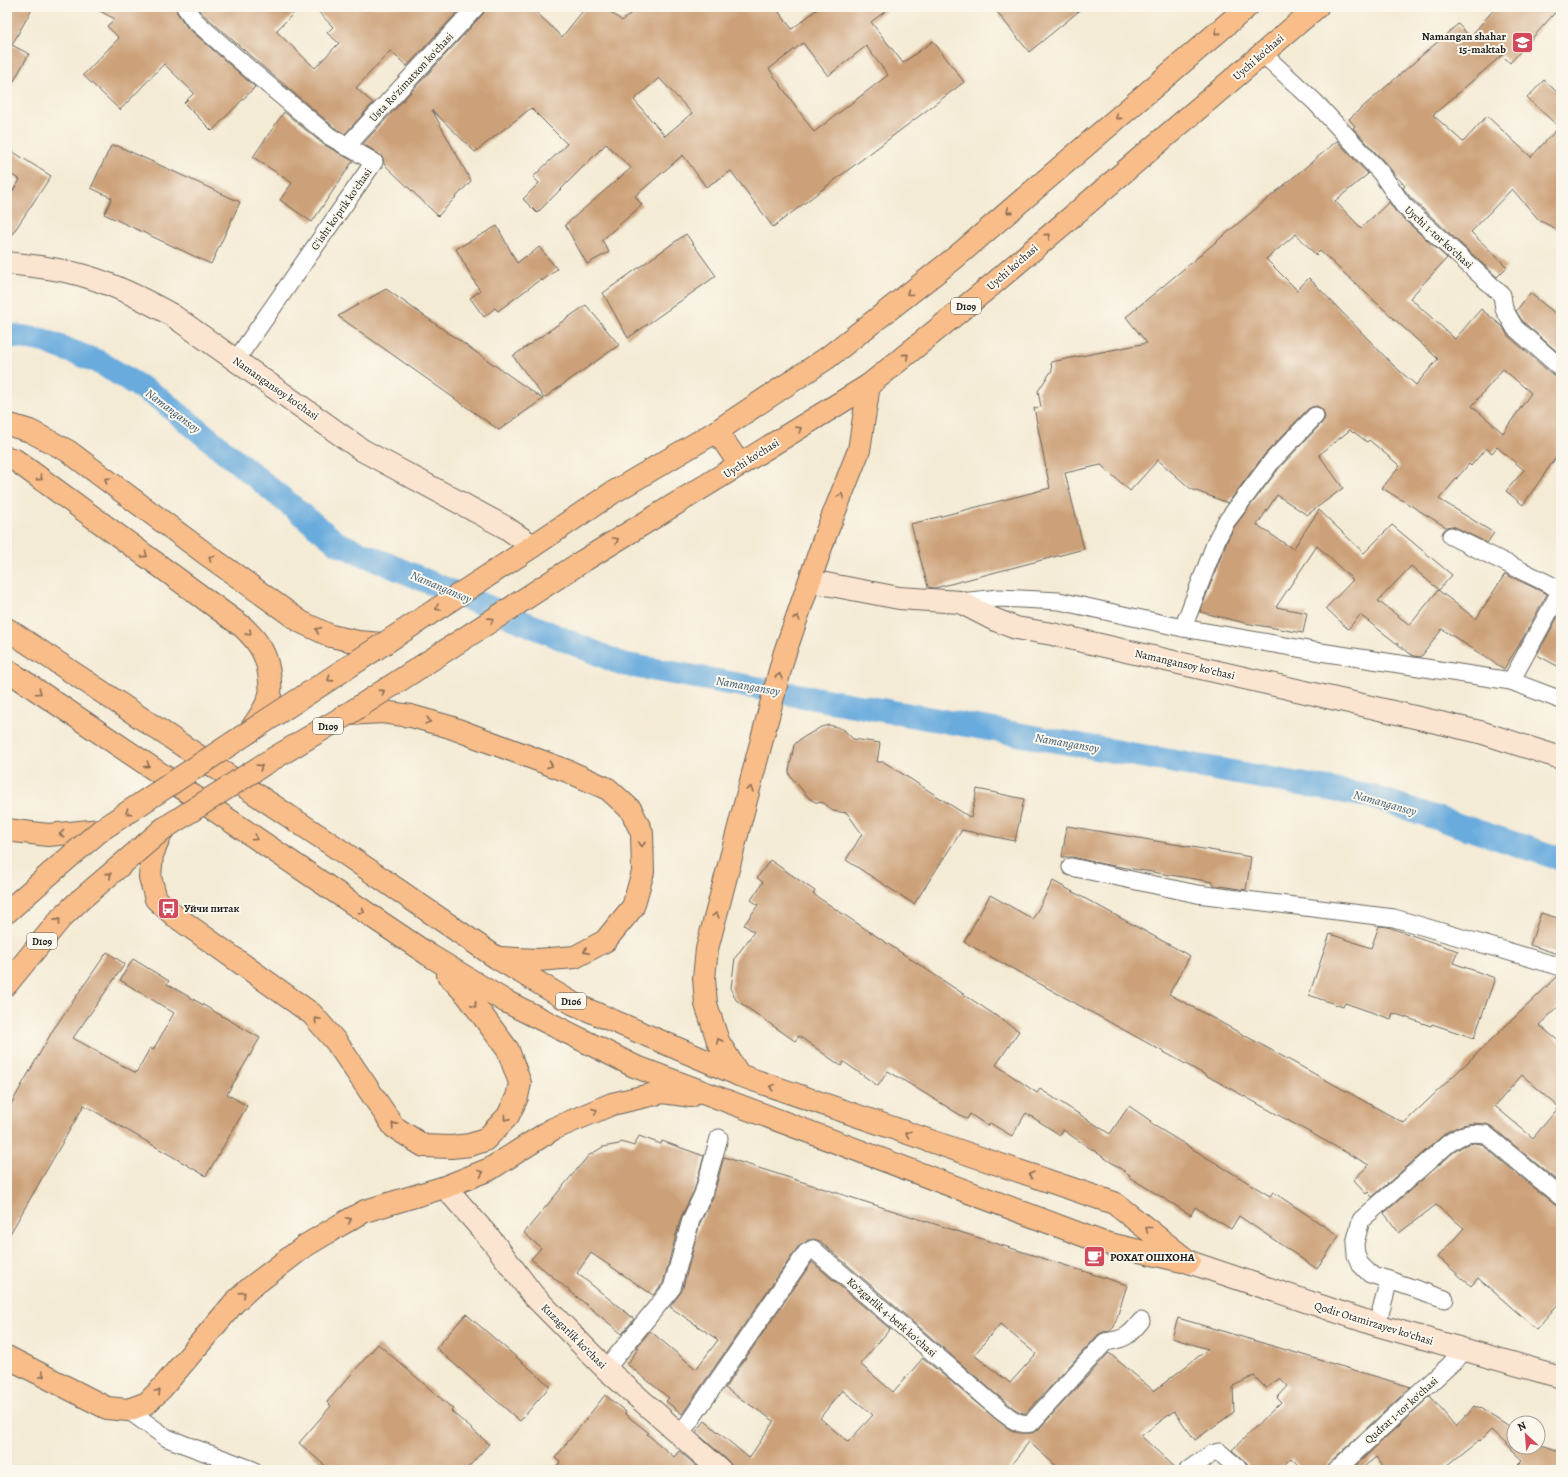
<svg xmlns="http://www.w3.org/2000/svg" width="1568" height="1477" font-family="Alegreya,serif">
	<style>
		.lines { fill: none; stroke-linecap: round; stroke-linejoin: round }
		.canal { stroke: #69abdd; stroke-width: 24 }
		.building { fill: #cca078; fill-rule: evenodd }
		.street-casing { stroke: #68645d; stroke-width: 19 }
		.secondary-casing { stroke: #68645d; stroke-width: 24 }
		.primary-casing { stroke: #68645d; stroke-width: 24 }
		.street { stroke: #fff; stroke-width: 17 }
		.secondary { stroke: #fce5d0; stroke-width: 22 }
		.primary { stroke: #f8bd89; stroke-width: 22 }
		.primary-bridge-casing { stroke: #68645d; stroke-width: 24; stroke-linecap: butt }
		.primary-bridge { stroke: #f8bd89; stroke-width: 22 }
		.oneway { stroke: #8a6c52 }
		.labels { text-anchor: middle; stroke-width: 4; stroke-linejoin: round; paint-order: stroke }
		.shield { fill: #fbf7ec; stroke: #5f5e5a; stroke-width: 1 }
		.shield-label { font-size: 10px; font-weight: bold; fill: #1c1c1c }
		.poi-label { font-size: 11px; font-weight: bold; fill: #1c1c1c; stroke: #fbf7ec; text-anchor: start }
		.street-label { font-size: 11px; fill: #1c1c1c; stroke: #fbf7ec }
		.water-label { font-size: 12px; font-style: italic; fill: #3f5c73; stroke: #fbf7ec }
	</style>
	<rect width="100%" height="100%" fill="#fbf7ec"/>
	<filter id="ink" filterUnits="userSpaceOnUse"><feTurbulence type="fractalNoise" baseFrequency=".025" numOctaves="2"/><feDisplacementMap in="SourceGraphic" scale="8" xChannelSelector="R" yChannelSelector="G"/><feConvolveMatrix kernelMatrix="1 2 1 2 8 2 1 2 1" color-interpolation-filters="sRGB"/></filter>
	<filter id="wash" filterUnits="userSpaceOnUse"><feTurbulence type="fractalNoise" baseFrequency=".012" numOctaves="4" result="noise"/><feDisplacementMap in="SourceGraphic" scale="16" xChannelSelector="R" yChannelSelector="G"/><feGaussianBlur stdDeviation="0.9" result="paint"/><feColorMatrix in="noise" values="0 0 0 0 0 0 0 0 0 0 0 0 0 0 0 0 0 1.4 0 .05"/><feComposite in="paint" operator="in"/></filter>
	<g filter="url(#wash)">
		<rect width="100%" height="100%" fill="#f4ebd5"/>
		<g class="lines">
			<polyline class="canal" points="7,335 42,340 99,362 160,399 337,543 622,664 1373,797 1561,859"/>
		</g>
		<g id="blocks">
			<g class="building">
				<polygon points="11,7 33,7 12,45 29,54 7,93 7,15"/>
				<polygon points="92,7 175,7 177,13 187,27 255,87 212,131 184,103 194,93 164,64 120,110 83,75 119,38 107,26 115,19"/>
				<polygon points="197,7 300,7 276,31 315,68 339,43 327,33 333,27 314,7 462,7 407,66 390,51 356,88 373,103 345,134 335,128 261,65 202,13"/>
				<path d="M 486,7 L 531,7 L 562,37 L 586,7 L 604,7 L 622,21 L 638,7 L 775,7 L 792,29 L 820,7 L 891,7 L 871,22 L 903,63 L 933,41 L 964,82 L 773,227 L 731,171 L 706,187 L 683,155 L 635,196 L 642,205 L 602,240 L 609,252 L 587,264 L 565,225 L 631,168 L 606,144 L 537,213 L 523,199 L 539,183 L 533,177 L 567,144 L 531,108 L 475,152 L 432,110 L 471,181 L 438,216 L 384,164 L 383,158 L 379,154 L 363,144 L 483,14 ZM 803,43 L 828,76 L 866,46 L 888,75 L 814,132 L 769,69 ZM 659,78 L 692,113 L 665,136 L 634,100 Z"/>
				<polygon points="993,7 1084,7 1029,52"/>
				<polygon points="1496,7 1560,7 1510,63 1502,55 1433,115 1463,142 1487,116 1531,157 1559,127 1527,98 1544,80 1561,96 1561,231 1540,221 1512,189 1471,232 1507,267 1497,277 1411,198 1403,188 1405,186 1396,176 1388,166 1353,128 1355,126 1349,119 1458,24 1470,37"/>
				<polygon points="284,112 323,144 353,161 312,222 280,200 292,183 253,157"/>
				<path d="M 1337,141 L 1368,174 L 1335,201 L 1361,228 L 1389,202 L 1396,212 L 1447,258 L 1410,298 L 1455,339 L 1481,309 L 1503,327 L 1508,336 L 1554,376 L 1561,378 L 1561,450 L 1523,505 L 1506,491 L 1524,470 L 1497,447 L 1492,453 L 1486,448 L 1471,466 L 1469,464 L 1439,499 L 1494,533 L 1487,543 L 1455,527 L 1451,526 L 1446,527 L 1382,488 L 1400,466 L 1369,440 L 1367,442 L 1354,432 L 1353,433 L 1350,430 L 1319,455 L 1343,488 L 1307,515 L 1277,495 L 1257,525 L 1293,549 L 1319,510 L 1364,553 L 1392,525 L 1452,575 L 1439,590 L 1411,566 L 1378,601 L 1410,625 L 1438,590 L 1476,619 L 1505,574 L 1547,594 L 1519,645 L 1504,669 L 1442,629 L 1421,657 L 1413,656 L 1360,615 L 1348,629 L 1326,608 L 1353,580 L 1317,546 L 1276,607 L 1307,613 L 1303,633 L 1245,623 L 1200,612 L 1226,543 L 1234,527 L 1280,467 L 1322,423 L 1325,418 L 1324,413 L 1322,409 L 1317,406 L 1312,407 L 1308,409 L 1265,454 L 1228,503 L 1191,489 L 1158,460 L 1130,491 L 1101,465 L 1065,473 L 1084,549 L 935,588 L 928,587 L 911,524 L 1050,488 L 1034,408 L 1041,407 L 1038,391 L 1052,370 L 1051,362 L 1147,343 L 1126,317 ZM 1296,234 L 1316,255 L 1320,251 L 1438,359 L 1416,385 L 1394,366 L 1309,278 L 1297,290 L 1266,259 ZM 1503,369 L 1531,393 L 1503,433 L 1472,406 Z"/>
				<polygon points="111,146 118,146 240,202 211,264 104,214 112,198 91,188"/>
				<polygon points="7,148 51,176 7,242 7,199 20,180 7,172"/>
				<polygon points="497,226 517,263 526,256 527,257 539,247 557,269 542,281 541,279 498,311 495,308 484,317 470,298 480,291 456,249"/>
				<polygon points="686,234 716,276 628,338 603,293"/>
				<polygon points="386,289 447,332 543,399 499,430 338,316"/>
				<polygon points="1530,293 1561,318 1561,355 1523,322 1516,311"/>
				<polygon points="586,305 619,345 544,398 513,356"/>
				<polygon points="1561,611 1561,668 1537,655"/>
				<polygon points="829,725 837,727 844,730 853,739 880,743 877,762 884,762 971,818 977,789 1024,799 1015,841 962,830 914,904 846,860 862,834 847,813 833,811 824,803 815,802 809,798 790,776 789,771 794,745 799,740 821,727"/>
				<polygon points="1067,826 1251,857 1246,890 1213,885 1213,882 1103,864 1073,857 1062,857"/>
				<polygon points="770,860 815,891 813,894 1019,1031 996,1065 1037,1093 1040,1089 1110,1134 1129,1106 1151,1121 1150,1123 1270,1196 1273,1192 1339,1236 1317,1269 1239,1216 1231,1229 1195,1207 1191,1215 1129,1177 1130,1175 1063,1130 1060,1135 1026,1113 1012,1136 990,1123 988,1126 970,1114 967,1119 888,1071 878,1086 844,1062 841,1066 799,1036 795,1041 736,1000 731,988 735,958 754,932 744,925 758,905 751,900 763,882 757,878"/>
				<path d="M 1053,881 L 1190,956 L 1169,994 L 1404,1123 L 1558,976 L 1561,977 L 1561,1004 L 1539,1025 L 1561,1043 L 1561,1184 L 1491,1126 L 1486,1124 L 1473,1123 L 1462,1125 L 1447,1132 L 1372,1197 L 1368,1192 L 1366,1194 L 1353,1180 L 1369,1165 L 964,942 L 990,895 L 1033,919 ZM 1522,1075 L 1559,1107 L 1533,1138 L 1495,1106 Z"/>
				<polygon points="1541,913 1561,919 1561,955 1530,945"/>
				<polygon points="1379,926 1388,927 1458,951 1453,963 1495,978 1474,1038 1432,1024 1431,1026 1393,1013 1391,1019 1345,1003 1343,1007 1309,995 1330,934 1371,948"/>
				<polygon points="107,952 125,964 73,1038 136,1073 150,1048 153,1050 174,1013 120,980 133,959 169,981 167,984 260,1038 227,1094 247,1106 206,1176 84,1105 7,1239 7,1111 53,1030"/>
				<polygon points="639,1136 661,1144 662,1141 704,1156 694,1191 681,1217 663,1283 653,1295 591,1253 577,1273 634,1319 622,1334 531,1259 541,1248 524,1233 588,1156 603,1147 619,1144 621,1142 634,1146"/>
				<polygon points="1474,1143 1481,1144 1555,1205 1561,1207 1561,1301 1536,1329 1478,1278 1471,1286 1438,1257 1464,1228 1436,1205 1399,1233 1384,1213 1454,1152 1465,1145"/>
				<path d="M 724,1157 L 1127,1285 L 1114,1327 L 1110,1331 L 1103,1332 L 1098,1335 L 1026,1413 L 1023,1413 L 1015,1409 L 996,1394 L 820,1241 L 814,1239 L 808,1240 L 798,1247 L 682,1414 L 666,1401 L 669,1398 L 627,1364 L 639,1348 L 637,1347 L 650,1331 L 696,1369 L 718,1340 L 670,1307 L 682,1291 L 700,1223 L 713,1197 ZM 1000,1324 L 1036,1354 L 1010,1383 L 974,1355 Z"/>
				<path d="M 812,1262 L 890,1329 L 860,1364 L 893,1392 L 923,1358 L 998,1421 L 1009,1429 L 1018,1433 L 1032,1433 L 1038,1430 L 1109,1353 L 1154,1391 L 1208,1349 L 1172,1338 L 1178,1318 L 1411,1387 L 1329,1463 L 1326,1470 L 1303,1470 L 1291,1458 L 1279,1470 L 1250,1470 L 1247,1463 L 1232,1450 L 1281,1402 L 1277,1398 L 1288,1386 L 1280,1378 L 1266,1388 L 1254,1376 L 1233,1386 L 1234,1412 L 1195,1440 L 1174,1411 L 1141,1436 L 1178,1470 L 1061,1470 L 1029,1442 L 1007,1470 L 732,1470 L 732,1466 L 728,1461 L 696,1432 L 705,1421 L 749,1458 L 774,1421 L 725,1388 ZM 842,1390 L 873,1415 L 848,1442 L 820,1418 Z"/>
				<polygon points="466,1314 550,1386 520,1421 436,1348"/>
				<polygon points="378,1344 453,1409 451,1411 489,1444 466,1470 330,1470 299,1443 331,1406 327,1402"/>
				<polygon points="605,1395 626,1412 625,1414 649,1433 647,1434 674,1457 679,1451 701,1470 554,1470 560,1462 555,1458"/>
				<polygon points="1430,1396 1456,1427 1474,1406 1480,1409 1481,1408 1514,1429 1514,1447 1538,1447 1538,1444 1561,1452 1561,1470 1513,1470 1523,1460 1491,1430 1480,1441 1479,1440 1442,1470 1386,1470 1376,1457 1360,1470 1351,1470"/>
			</g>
		</g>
	</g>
	<g filter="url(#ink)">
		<use href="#blocks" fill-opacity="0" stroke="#68645d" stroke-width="1"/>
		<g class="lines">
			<defs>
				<g id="street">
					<polyline points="185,7 194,20 254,73 329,136 374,162 236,360"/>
					<polyline points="1263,54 1315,102 1381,173 1403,205 1502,295 1504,309 1515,328 1561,368"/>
					<polyline points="346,147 476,7"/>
					<polyline points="1451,536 1561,590"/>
					<polyline points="960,602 999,598 1059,601 1183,628 1314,651 1511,681 1561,700"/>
					<polyline points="1183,628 1217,539 1226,522 1272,461 1315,416"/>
					<polyline points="1511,681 1561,590"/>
					<polyline points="1071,867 1197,894 1394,918 1561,967"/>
					<polyline points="1389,1280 1445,1299"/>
					<path d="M 1377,1325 L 1389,1280 L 1370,1274 L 1360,1264 L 1356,1255 L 1355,1243 L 1361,1220 L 1448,1144 C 1462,1134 1468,1132 1485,1134 L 1561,1197"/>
					<polyline points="606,1369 672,1288 691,1220 703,1194 719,1138"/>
					<polyline points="128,1410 167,1438 253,1470"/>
					<path d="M 680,1435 L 806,1253 L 813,1249 L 990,1402 C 1002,1411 1016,1427 1031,1423 L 1105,1342 C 1125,1339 1128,1337 1141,1321"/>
					<polyline points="1188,1470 1211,1454 1219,1452 1240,1470"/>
					<polyline points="1336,1470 1466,1350"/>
				</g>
				<g id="secondary">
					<path d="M 7,263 C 34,266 62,269 88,277 C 118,286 145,300 172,315 L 362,450 L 505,527 L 533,546"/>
					<polyline points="810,581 899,598 960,602 993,619 1016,628 1052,634 1480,732 1561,758"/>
					<polyline points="445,1187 493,1242 533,1295 606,1369 720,1470"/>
					<polyline points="1189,1262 1377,1325 1561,1377"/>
				</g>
				<g id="primary">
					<polyline points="7,424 30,431 68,451 206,554 301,622 331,636 358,642 383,644"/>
					<polyline points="717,431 740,465"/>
					<path d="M 7,458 L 15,460 L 243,627 C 260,643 268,656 270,681 C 270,685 271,690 270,694 C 267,708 257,720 249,732"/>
					<polyline points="518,556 612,493 717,431 827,358 956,257 1247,7"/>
					<polyline points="583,561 869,385 993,284 1317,7"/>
					<polyline points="7,629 331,844 497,958 574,1004 739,1075 986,1160 1114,1203 1189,1262"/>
					<polyline points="7,670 429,955 505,1001 634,1066 1101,1242 1182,1261"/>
					<polyline points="348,714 382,712 411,716 450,727 570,772 608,789 631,810 642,833 643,872 633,907 605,941 575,957 538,960 500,958"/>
					<polyline points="163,829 152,855 150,877 156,899 175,916 312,1014 337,1043 394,1127 424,1146 451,1147 470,1145 485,1140 508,1116 517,1097 520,1083 508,1050 467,995 448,975"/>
					<polyline points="7,830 48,835 101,830"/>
					<polyline points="7,912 52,872"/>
					<polyline points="7,984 61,918 79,901"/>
					<polyline points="739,1075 718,1041 706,1004 704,978 707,949 784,655 825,536 859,450 869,385"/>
					<polyline points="7,1357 107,1408 128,1410 147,1403 162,1388 234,1303 250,1288 305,1246 340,1225 365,1211 445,1187 490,1169 553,1129 612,1104 663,1092 691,1096"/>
				</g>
			</defs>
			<use href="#street" class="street-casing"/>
			<use href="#secondary" class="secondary-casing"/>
			<use href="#primary" class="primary-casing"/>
			<use href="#street" class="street"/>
			<use href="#secondary" class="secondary"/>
			<use href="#primary" class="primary"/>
			<defs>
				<g id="primary-bridge">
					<polyline points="52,872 101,830 249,732 518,556"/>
					<polyline points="79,901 163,829 266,763 348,714 583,561"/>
				</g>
			</defs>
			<use href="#primary-bridge" class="primary-bridge-casing"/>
			<use href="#primary-bridge" class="primary-bridge"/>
		</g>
		<defs><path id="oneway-chevron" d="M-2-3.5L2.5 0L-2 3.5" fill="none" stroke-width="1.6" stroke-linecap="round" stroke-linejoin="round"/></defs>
		<g class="oneway">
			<use href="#oneway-chevron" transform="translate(1217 32) rotate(140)"/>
			<use href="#oneway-chevron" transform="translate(1118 117) rotate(139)"/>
			<use href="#oneway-chevron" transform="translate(1009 211) rotate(139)"/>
			<use href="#oneway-chevron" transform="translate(1048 236) rotate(-41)"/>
			<use href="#oneway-chevron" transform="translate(909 293) rotate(142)"/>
			<use href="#oneway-chevron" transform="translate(906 356) rotate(-40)"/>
			<use href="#oneway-chevron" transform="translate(799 429) rotate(-32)"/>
			<use href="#oneway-chevron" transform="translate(40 478) rotate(36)"/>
			<use href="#oneway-chevron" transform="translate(107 480) rotate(-143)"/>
			<use href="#oneway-chevron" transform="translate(841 496) rotate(-69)"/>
			<use href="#oneway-chevron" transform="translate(616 540) rotate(-31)"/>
			<use href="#oneway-chevron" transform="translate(145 555) rotate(36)"/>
			<use href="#oneway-chevron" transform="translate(211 558) rotate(-144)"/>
			<use href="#oneway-chevron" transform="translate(438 608) rotate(147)"/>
			<use href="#oneway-chevron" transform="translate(797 618) rotate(-71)"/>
			<use href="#oneway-chevron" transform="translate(491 620) rotate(-33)"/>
			<use href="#oneway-chevron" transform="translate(318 630) rotate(-155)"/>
			<use href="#oneway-chevron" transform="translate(249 633) rotate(44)"/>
			<use href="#oneway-chevron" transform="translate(779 676) rotate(-76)"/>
			<use href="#oneway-chevron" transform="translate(330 679) rotate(147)"/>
			<use href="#oneway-chevron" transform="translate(39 692) rotate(34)"/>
			<use href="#oneway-chevron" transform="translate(382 692) rotate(-33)"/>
			<use href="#oneway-chevron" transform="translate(428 721) rotate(15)"/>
			<use href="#oneway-chevron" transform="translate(147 765) rotate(34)"/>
			<use href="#oneway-chevron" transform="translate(550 765) rotate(21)"/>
			<use href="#oneway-chevron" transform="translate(260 767) rotate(-33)"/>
			<use href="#oneway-chevron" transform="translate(750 789) rotate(-75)"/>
			<use href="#oneway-chevron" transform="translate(128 812) rotate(146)"/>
			<use href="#oneway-chevron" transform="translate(62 834) rotate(175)"/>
			<use href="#oneway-chevron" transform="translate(255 838) rotate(34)"/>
			<use href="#oneway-chevron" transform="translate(642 844) rotate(88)"/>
			<use href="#oneway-chevron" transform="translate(109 875) rotate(-41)"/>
			<use href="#oneway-chevron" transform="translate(362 911) rotate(34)"/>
			<use href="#oneway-chevron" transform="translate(716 915) rotate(-75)"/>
			<use href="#oneway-chevron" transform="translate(58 921) rotate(-48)"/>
			<use href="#oneway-chevron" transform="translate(586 951) rotate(153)"/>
			<use href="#oneway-chevron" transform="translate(474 1005) rotate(53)"/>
			<use href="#oneway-chevron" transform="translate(317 1020) rotate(-131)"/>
			<use href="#oneway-chevron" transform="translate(719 1041) rotate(-116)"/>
			<use href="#oneway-chevron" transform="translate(772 1087) rotate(-160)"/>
			<use href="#oneway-chevron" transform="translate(595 1111) rotate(-23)"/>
			<use href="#oneway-chevron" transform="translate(506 1118) rotate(129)"/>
			<use href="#oneway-chevron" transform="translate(394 1125) rotate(-132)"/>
			<use href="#oneway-chevron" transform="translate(908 1134) rotate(-161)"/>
			<use href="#oneway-chevron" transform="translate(481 1173) rotate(-21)"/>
			<use href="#oneway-chevron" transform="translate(1031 1175) rotate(-162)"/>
			<use href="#oneway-chevron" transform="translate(349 1220) rotate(-27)"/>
			<use href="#oneway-chevron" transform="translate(1148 1229) rotate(-142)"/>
			<use href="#oneway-chevron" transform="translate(243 1294) rotate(-44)"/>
			<use href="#oneway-chevron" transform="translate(42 1375) rotate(27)"/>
			<use href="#oneway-chevron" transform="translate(158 1392) rotate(-45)"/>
		</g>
	</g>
	<defs>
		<symbol id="school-square" viewBox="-11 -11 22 22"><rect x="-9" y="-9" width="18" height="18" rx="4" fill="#d1495b" stroke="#fbf7ec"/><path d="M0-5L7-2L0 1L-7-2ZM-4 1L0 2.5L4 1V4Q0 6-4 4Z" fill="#fff"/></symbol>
		<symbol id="bus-square" viewBox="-11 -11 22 22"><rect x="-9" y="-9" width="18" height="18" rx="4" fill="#d1495b" stroke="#fbf7ec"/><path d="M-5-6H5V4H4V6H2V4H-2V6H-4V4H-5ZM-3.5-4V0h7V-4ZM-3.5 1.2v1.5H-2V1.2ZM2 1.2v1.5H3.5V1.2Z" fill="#fff"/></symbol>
		<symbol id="cafe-square" viewBox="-11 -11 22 22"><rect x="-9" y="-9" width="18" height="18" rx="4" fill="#d1495b" stroke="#fbf7ec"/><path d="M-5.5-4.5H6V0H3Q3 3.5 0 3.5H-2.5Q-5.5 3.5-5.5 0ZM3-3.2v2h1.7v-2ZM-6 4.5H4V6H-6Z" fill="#fff"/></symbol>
	</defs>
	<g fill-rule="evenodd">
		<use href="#school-square" x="1510" y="30" width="25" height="25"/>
		<use href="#bus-square" x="156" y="896" width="25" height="25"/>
		<use href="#cafe-square" x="1082" y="1244" width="25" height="25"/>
	</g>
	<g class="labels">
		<g class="shield">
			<rect x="951" y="298" width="30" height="16" rx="3"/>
			<rect x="313" y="718" width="30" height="16" rx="3"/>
			<rect x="27" y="933" width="30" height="16" rx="3"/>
			<rect x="556" y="993" width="30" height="16" rx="3"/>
		</g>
		<g class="shield-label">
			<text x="966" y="310">D109</text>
			<text x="328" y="730">D109</text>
			<text x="42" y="945">D109</text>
			<text x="571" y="1005">D106</text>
		</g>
		<g class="poi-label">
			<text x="1506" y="40" text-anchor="end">Namangan shahar<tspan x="1506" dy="13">15-maktab</tspan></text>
			<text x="184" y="912">Уйчи питак</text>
			<text x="1110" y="1261">РОХАТ ОШХОНА</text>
		</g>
		<g class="street-label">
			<text transform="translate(1258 57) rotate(-41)" y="4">Uychi ko'chasi</text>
			<text transform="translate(411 77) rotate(-47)" y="4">Usta Roʻzimatxon koʻchasi</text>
			<text transform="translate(341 209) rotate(-55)" y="4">G'isht ko'prik koʻchasi</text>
			<text transform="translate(1439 237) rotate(42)" y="4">Uychi 1-tor koʻchasi</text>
			<text transform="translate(1012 267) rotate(-41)" y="4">Uychi ko'chasi</text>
			<text transform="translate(276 388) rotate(35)" y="4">Namangansoy ko'chasi</text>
			<text transform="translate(751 458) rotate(-32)" y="4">Uychi ko'chasi</text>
			<text transform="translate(1185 664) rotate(13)" y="4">Namangansoy koʻchasi</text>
			<text transform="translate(892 1317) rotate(41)" y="4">Koʻzgarlik 4-berk koʻchasi</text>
			<text transform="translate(1374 1323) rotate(17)" y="4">Qodir Otamirzayev koʻchasi</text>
			<text transform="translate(574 1336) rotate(45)" y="4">Kuzagarlik koʻchasi</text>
			<text transform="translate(1401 1410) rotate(-42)" y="4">Qudrat 1-tor koʻchasi</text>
		</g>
		<g class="water-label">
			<text transform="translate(173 411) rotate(37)" y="4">Namangansoy</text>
			<text transform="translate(441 587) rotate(23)" y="4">Namangansoy</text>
			<text transform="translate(748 686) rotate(10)" y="4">Namangansoy</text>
			<text transform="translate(1067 743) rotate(10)" y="4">Namangansoy</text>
			<text transform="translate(1385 803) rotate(16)" y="4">Namangansoy</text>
		</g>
	</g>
	<rect width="1568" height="1477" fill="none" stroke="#fbf7ec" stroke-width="24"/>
	<g transform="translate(1526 1435) rotate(334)"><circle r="19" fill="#fbf7ec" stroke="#a29f99"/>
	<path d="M0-3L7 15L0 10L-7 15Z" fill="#d1495b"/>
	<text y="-6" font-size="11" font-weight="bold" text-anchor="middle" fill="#1c1c1c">N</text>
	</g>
</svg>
